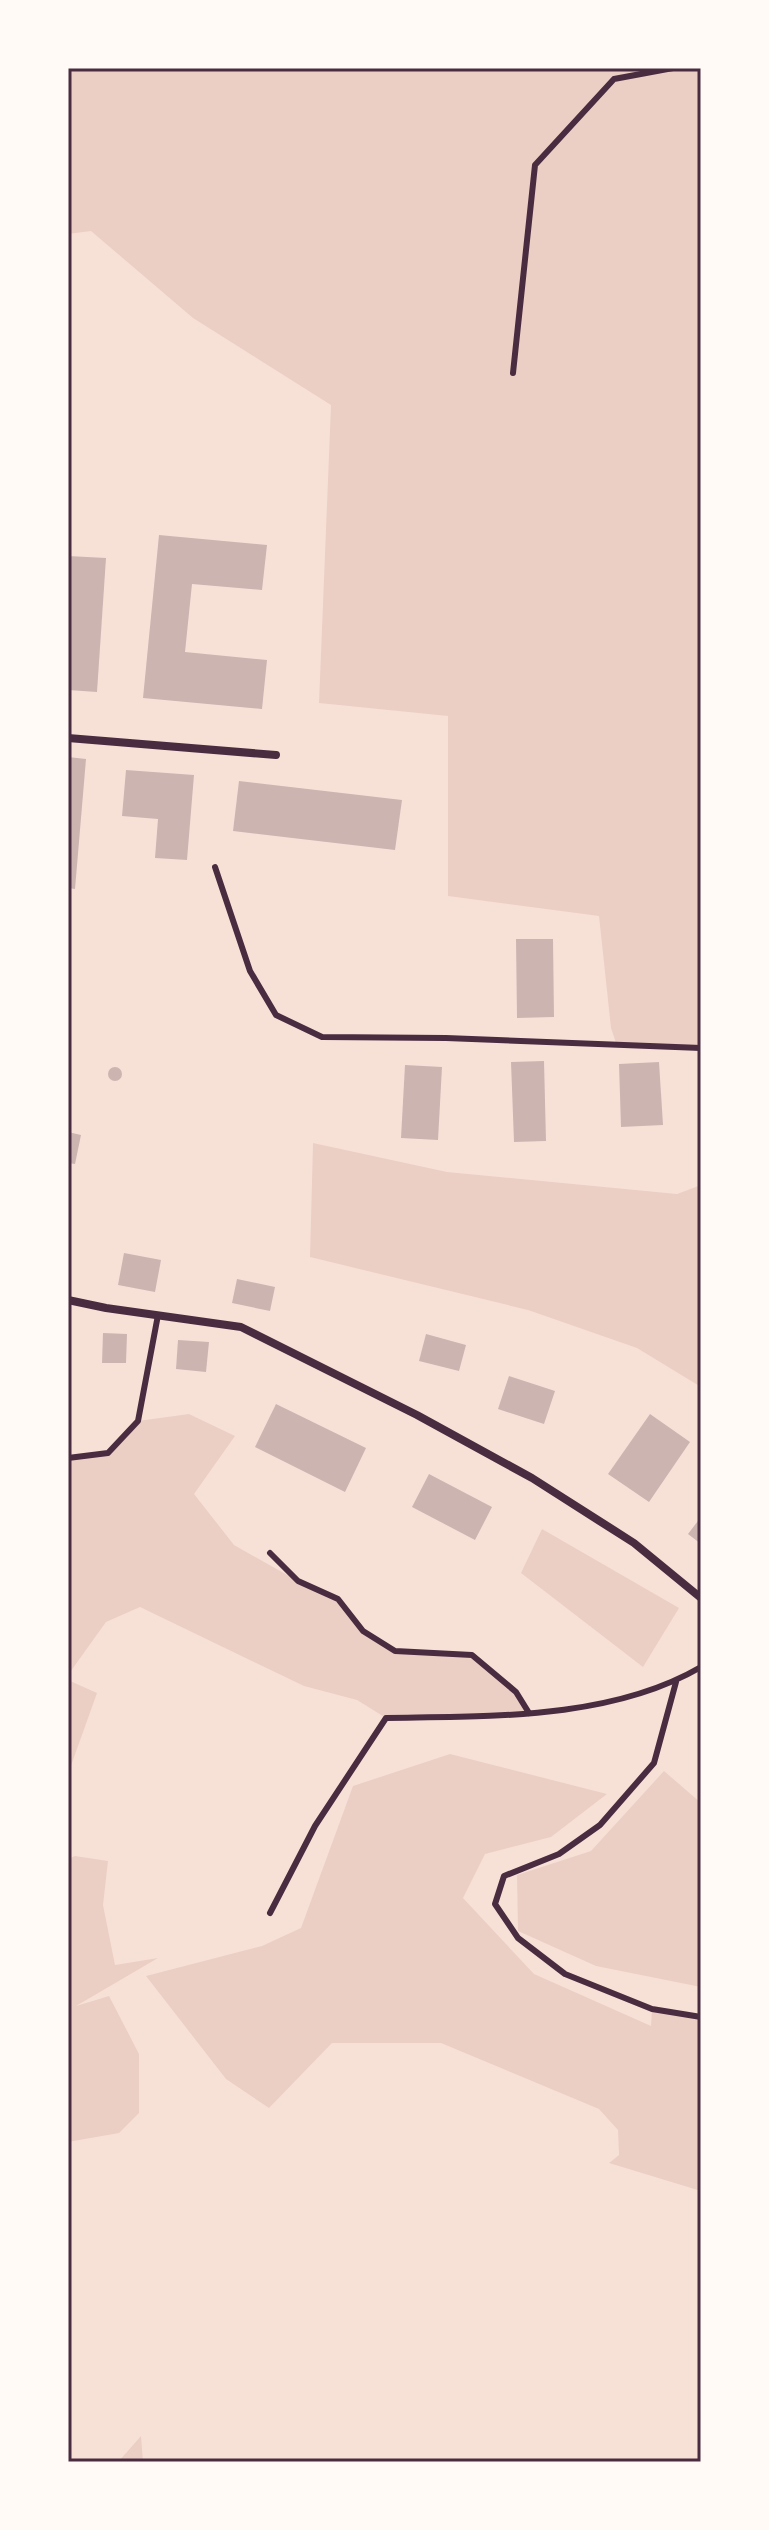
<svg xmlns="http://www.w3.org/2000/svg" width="769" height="2530" font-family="'Fira Sans',sans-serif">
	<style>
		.green { fill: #ebcfc5 }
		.building { fill: #ccb4b1 }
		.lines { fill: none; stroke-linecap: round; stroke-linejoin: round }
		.service { stroke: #4a2c40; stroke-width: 6 }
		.minor { stroke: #4a2c40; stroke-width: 8 }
		.neatline { fill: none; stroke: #4a2c40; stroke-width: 3 }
	</style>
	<rect width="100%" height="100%" fill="#f7e1d7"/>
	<g class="green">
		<polygon points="68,68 701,68 701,1048 616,1043 611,1028 599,916 448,896 448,716 319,703 331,405 193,318 91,231 68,234"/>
		<polygon points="313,1143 447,1172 677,1194 701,1185 701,1387 637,1348 528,1310 310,1257"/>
		<polygon points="189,1414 235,1436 194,1494 234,1545 298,1581 338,1599 363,1631 395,1651 472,1655 516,1692 529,1713 386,1718 357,1700 304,1686 140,1607 106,1622 68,1675 68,1458 108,1452 138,1421"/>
		<polygon points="542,1529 679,1608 643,1667 521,1573"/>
		<polygon points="68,1680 97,1693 68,1774"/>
		<polygon points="450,1754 607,1794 551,1837 485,1854 463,1898 534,1974 651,2026 652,2009 701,2017 701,2191 609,2163 619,2155 618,2130 599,2109 441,2043 332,2043 269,2108 226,2079 146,1976 262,1946 301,1928 353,1786"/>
		<polygon points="664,1771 701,1803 701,1987 596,1966 518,1931 517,1875 591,1851"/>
		<polygon points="75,1856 108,1861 103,1905 115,1965 158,1958 76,2006 109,1996 139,2054 139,2113 119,2133 68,2142 68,1859"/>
		<polygon points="141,2436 143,2462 118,2462"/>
	</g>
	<g class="building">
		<polygon points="159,535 267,545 262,590 192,584 185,652 267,660 262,709 143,698"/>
		<polygon points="68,556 106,558 97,692 68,690"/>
		<polygon points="68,757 86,759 75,889 68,888"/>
		<polygon points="126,770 194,775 187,860 155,858 158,819 122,816"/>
		<polygon points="239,781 402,800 395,850 233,831"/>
		<polygon points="516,939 553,939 554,1017 517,1018"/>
		<polygon points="544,1061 546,1141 514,1142 511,1062"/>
		<polygon points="659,1062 663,1125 621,1127 619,1064"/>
		<polygon points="405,1065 442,1067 438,1140 401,1138"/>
		<circle cx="115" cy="1074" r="7"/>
		<polygon points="68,1132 81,1135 75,1164 68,1163"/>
		<polygon points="124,1253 161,1260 155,1292 118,1285"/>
		<polygon points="237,1279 275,1287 270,1311 232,1303"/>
		<polygon points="103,1333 127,1334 126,1363 102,1363"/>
		<polygon points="426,1334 466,1345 459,1371 419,1361"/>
		<polygon points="178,1340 209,1342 206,1372 176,1369"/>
		<polygon points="509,1376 555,1391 544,1424 498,1409"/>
		<polygon points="276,1404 366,1448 345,1492 255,1447"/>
		<polygon points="650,1414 690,1442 649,1502 608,1474"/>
		<polygon points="429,1474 492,1507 475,1540 412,1507"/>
		<polygon points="701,1517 701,1544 688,1534"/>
	</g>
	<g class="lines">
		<g class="service">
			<polyline points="513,373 535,165 614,79 673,68"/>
			<polyline points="215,867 250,971 276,1015 322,1037 446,1038 701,1048"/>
			<polyline points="68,1458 108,1453 138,1421 158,1315"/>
			<polyline points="270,1553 298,1581 338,1599 363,1631 395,1651 472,1655 516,1692 529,1713"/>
			<polyline points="676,1682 654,1763 600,1825 559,1854 504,1876 495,1904 518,1938 565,1974 652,2009 701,2017"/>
			<path d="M 270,1913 L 315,1826 L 386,1718 C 489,1716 610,1720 701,1667"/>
		</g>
		<g class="minor">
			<polyline points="68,738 276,755"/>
			<polyline points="68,1300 106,1308 241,1327 417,1415 532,1478 634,1543 701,1598"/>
		</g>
	</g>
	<rect width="769" height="2530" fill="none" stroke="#fffaf5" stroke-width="140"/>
	<rect x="70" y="70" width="629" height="2390" class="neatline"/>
</svg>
